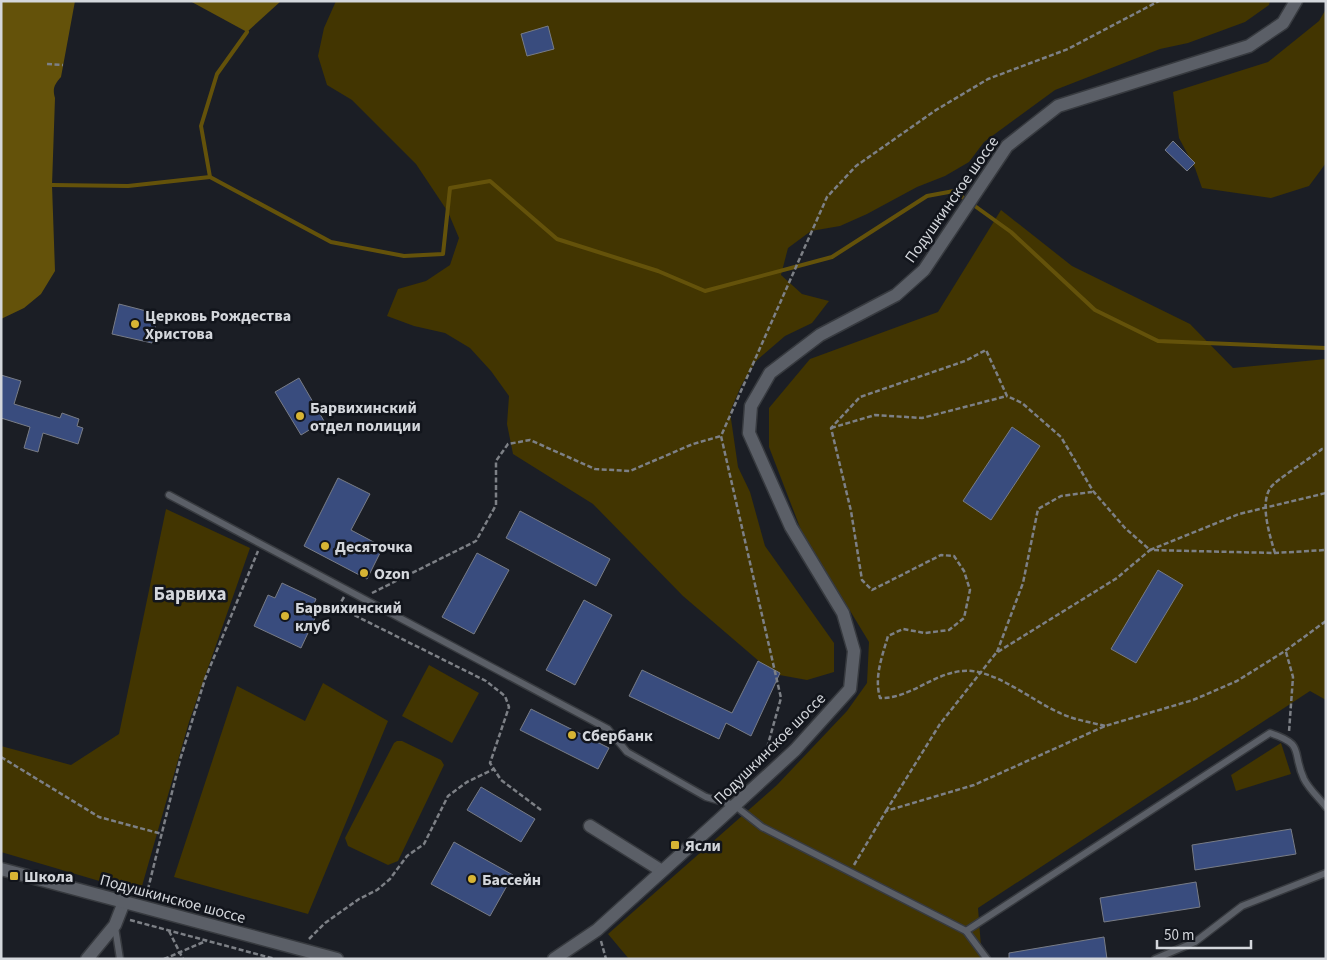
<svg xmlns="http://www.w3.org/2000/svg" width="1327" height="960" font-family="'Source Sans 3',sans-serif">
	<style>
		.green { fill: #423501 }
		.water { fill: #64520a }
		.lines { fill: none; stroke-linecap: round; stroke-linejoin: round }
		.stream { stroke: #64520a; stroke-width: 4 }
		.building { fill: #394c7e; stroke: #787c86 }
		.lane-casing { stroke: #373a3f; stroke-width: 9 }
		.street-casing { stroke: #373a3f; stroke-width: 15 }
		.secondary-casing { stroke: #373a3f; stroke-width: 15 }
		.path { stroke: #7d8086; stroke-width: 2.5; stroke-dasharray: 5 2.5; stroke-linecap: butt }
		.lane { stroke: #5b5f67; stroke-width: 6 }
		.street { stroke: #5b5f67; stroke-width: 12 }
		.secondary { stroke: #5b5f67; stroke-width: 12 }
		.poi-dot { fill: #d7b434; stroke: #12151c; stroke-width: 2 }
		.labels { text-anchor: middle; stroke-width: 5; stroke-linejoin: round; paint-order: stroke }
		.street-label { font-size: 16px; fill: #d4d7dc; stroke: #12151c }
		.poi-label { font-size: 16px; font-weight: bold; fill: #d4d7dc; stroke: #12151c; text-anchor: start }
		.quarter-label { font-size: 19px; font-weight: bold; fill: #d4d7dc; stroke: #12151c }
	</style>
	<rect width="100%" height="100%" fill="#1b1e25"/>
	<g class="green">
		<polygon points="336,1 1270,1 1269,5 1245,22 1188,43 1160,49 1055,90 984,142 969,162 945,176 917,187 867,214 840,226 811,231 788,248 781,275 802,294 829,301 812,323 785,336 756,361 741,386 730,412 738,467 750,492 765,546 834,643 834,672 807,680 774,674 683,596 593,504 513,454 507,424 509,396 491,371 470,348 445,333 414,326 387,316 398,289 426,281 450,265 459,238 448,212 416,164 352,100 327,85 318,56 324,28"/>
		<polygon points="1326,9 1326,163 1309,186 1271,198 1202,188 1195,168 1179,138 1173,92 1268,62 1319,21"/>
		<polygon points="1001,210 1072,266 1190,324 1233,368 1326,359 1326,700 1310,691 978,908 982,959 629,959 608,934 777,785 847,711 867,683 869,642 801,530 769,447 769,408 810,359 938,312"/>
		<polygon points="166,509 250,548 189,722 140,893 1,852 1,746 71,765 119,734"/>
		<polygon points="429,665 479,693 452,743 402,716"/>
		<polygon points="323,683 388,721 308,914 174,877 237,686 305,721"/>
		<polygon points="397,741 402,741 441,760 444,765 398,861 388,865 348,846 345,838 394,743"/>
		<polygon points="1281,743 1291,774 1236,791 1231,775"/>
	</g>
	<g class="water">
		<path d="M 1,1 L 75,1 L 61,77 C 55,84 52,88 55,98 L 52,185 L 55,271 L 41,294 L 24,308 L 1,319 Z"/>
		<polygon points="190,1 281,1 247,32"/>
	</g>
	<g class="lines">
		<g class="stream">
			<polyline points="247,32 217,74 201,126 210,177 331,242 404,256 443,254 450,188 490,181 557,239 658,271 705,291 832,257 927,196 954,191 1011,232 1095,310 1158,341 1326,348"/>
			<polyline points="52,185 128,186 210,177"/>
		</g>
	</g>
	<g class="building">
		<polygon points="548,26 554,49 527,56 521,34"/>
		<polygon points="1173,141 1195,163 1187,171 1165,150"/>
		<polygon points="119,304 158,314 152,343 112,334"/>
		<polygon points="1,375 21,381 14,404 60,418 62,413 79,419 77,426 83,428 78,444 43,433 38,452 24,448 30,427 1,418"/>
		<polygon points="299,378 324,421 301,435 275,392"/>
		<polygon points="1012,427 1040,446 991,520 963,501"/>
		<polygon points="338,478 370,494 351,530 383,547 367,579 304,546"/>
		<polygon points="520,511 610,559 596,586 506,538"/>
		<polygon points="477,553 509,570 474,634 442,617"/>
		<polygon points="1158,570 1183,585 1136,663 1111,649"/>
		<polygon points="282,583 316,599 309,615 315,618 301,648 254,626 268,595 275,598"/>
		<polygon points="584,600 612,615 575,685 546,670"/>
		<polygon points="758,661 780,673 751,736 726,723 719,739 629,696 642,670 732,713"/>
		<polygon points="531,709 609,748 598,769 520,730"/>
		<polygon points="481,787 535,819 521,842 467,810"/>
		<polygon points="1291,829 1296,854 1195,870 1192,845"/>
		<polygon points="454,842 513,875 490,916 431,884"/>
		<polygon points="1196,882 1200,907 1104,922 1100,898"/>
		<polygon points="1104,937 1107,959 1009,959 1009,953"/>
	</g>
	<g class="lines">
		<defs>
			<g id="lane">
				<path d="M 169,495 L 608,729 L 627,752 L 706,797 L 734,805 L 762,827 L 966,931 L 1270,733 C 1306,745 1291,751 1304,779 C 1309,789 1319,798 1326,807"/>
				<polyline points="115,927 120,959"/>
				<polyline points="966,931 987,959"/>
				<polyline points="1155,959 1195,942 1242,906 1326,873"/>
			</g>
			<g id="street">
				<polyline points="590,826 662,871"/>
				<polyline points="87,959 115,925 124,902"/>
			</g>
			<g id="secondary">
				<polyline points="1,869 337,959"/>
				<polyline points="554,959 597,930 721,818 795,750 850,689 854,651 843,613 791,527 749,433 751,406 770,373 820,335 896,295 924,270 1007,146 1058,106 1249,46 1283,23 1296,1"/>
			</g>
		</defs>
		<use href="#lane" class="lane-casing"/>
		<use href="#street" class="street-casing"/>
		<use href="#secondary" class="secondary-casing"/>
		<g class="path">
			<polyline points="47,64 63,65"/>
			<polyline points="831,428 875,415 922,418 1007,396"/>
			<path d="M 1275,553 C 1270,536 1259,503 1271,487 C 1276,480 1312,457 1322,449 L 1326,449"/>
			<polyline points="372,593 476,541 496,505 496,461 508,444 530,440 595,469 630,471 693,444 721,436"/>
			<polyline points="344,597 338,607 486,681 505,696 509,707 490,763 501,780 541,810"/>
			<polyline points="997,652 1023,583 1038,509 1061,496 1092,492"/>
			<polyline points="1286,652 1293,677 1289,732"/>
			<path d="M 1105,726 C 1090,722 1074,720 1060,713 C 1032,701 994,668 963,671 C 933,673 910,699 880,698 C 874,677 882,657 888,636 L 903,629 L 925,633 L 949,630 L 964,618 L 970,590 L 964,571 L 954,556 L 941,555 L 872,590 L 862,580 L 851,511 L 831,428 L 860,397 L 965,361 L 986,350 L 1007,396 L 1022,403 L 1061,437 L 1093,491 L 1125,528 L 1150,550 L 1239,514 L 1326,493"/>
			<polyline points="1,757 99,817 162,834"/>
			<polyline points="763,762 781,698 721,436 827,197 856,166 936,110 988,79 1068,49 1159,1"/>
			<polyline points="886,811 940,724 996,653 1117,578 1150,550 1275,553 1326,550"/>
			<polyline points="854,865 886,811 974,785 1105,726 1193,700 1237,681 1285,651 1326,621"/>
			<polyline points="146,897 180,760 205,679 258,551"/>
			<polyline points="130,920 275,959"/>
			<polyline points="169,931 183,959"/>
			<polyline points="309,939 325,923 359,899 377,890 390,879 407,856 424,844 448,796 467,782 494,769"/>
			<polyline points="601,941 606,959"/>
			<polyline points="164,959 206,941"/>
		</g>
		<use href="#lane" class="lane"/>
		<use href="#street" class="street"/>
		<use href="#secondary" class="secondary"/>
	</g>
	<g class="poi-dot">
		<circle cx="135" cy="324" r="5"/>
		<circle cx="300" cy="416" r="5"/>
		<circle cx="325" cy="546" r="5"/>
		<circle cx="364" cy="573" r="5"/>
		<circle cx="285" cy="616" r="5"/>
		<circle cx="572" cy="735" r="5"/>
		<rect x="670" y="840" width="10" height="10" rx="2.5"/>
		<rect x="9" y="871" width="10" height="10" rx="2.5"/>
		<circle cx="472" cy="879" r="5"/>
	</g>
	<g class="labels">
		<g class="street-label">
			<text transform="translate(951 199) rotate(-55)" y="6">Подушкинское шоссе</text>
			<text transform="translate(769 748) rotate(-45)" y="6">Подушкинское шоссе</text>
			<text transform="translate(173 898) rotate(15)" y="6">Подушкинское шоссе</text>
		</g>
		<g class="poi-label">
			<text x="145" y="321">Церковь Рождества<tspan x="145" dy="18">Христова</tspan></text>
			<text x="310" y="413">Барвихинский<tspan x="310" dy="18">отдел полиции</tspan></text>
			<text x="335" y="552">Десяточка</text>
			<text x="374" y="579">Ozon</text>
			<text x="295" y="613">Барвихинский<tspan x="295" dy="18">клуб</tspan></text>
			<text x="582" y="741">Сбербанк</text>
			<text x="685" y="851">Ясли</text>
			<text x="24" y="882">Школа</text>
			<text x="482" y="885">Бассейн</text>
		</g>
		<g class="quarter-label">
			<text x="190" y="600">Барвиха</text>
		</g>
	</g>
	<rect width="1327" height="960" fill="none" stroke="#d4d7dc" stroke-width="5"/>
	<path d="M1157 940v8h94v-8" fill="none" stroke="#d4d7dc" stroke-width="2.5"/>
	<text x="1164" y="940" font-size="15" fill="#d4d7dc" stroke="#12151c" stroke-width="4" paint-order="stroke">50 m</text>
</svg>
